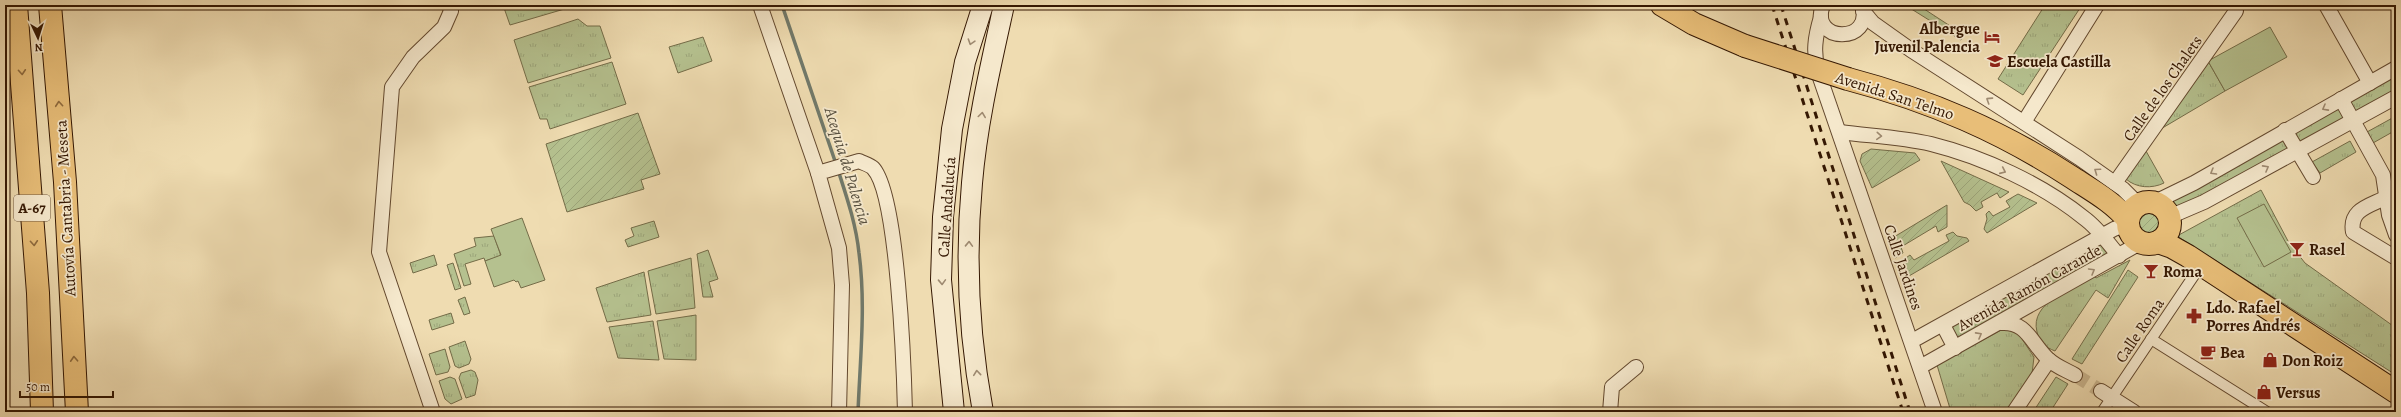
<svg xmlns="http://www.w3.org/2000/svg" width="2401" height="417" font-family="Alegreya,serif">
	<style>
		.grass { fill: url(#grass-tufts); stroke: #746c48 }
		.garden { fill: url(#garden-furrows); stroke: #746c48 }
		.pitch { fill: #b5c18f; stroke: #746c48 }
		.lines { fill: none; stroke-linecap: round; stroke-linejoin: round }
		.stream { stroke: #71796a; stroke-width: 3.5 }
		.minor-tunnel { stroke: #cab58e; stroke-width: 14; stroke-dasharray: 14 7; stroke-linecap: butt }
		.pedestrian-casing { stroke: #63482e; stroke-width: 12 }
		.minor-casing { stroke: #63482e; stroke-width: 16 }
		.secondary-casing { stroke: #341702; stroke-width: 22 }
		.primary-casing { stroke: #341702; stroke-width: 24 }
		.motorway-casing { stroke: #341702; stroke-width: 24 }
		.pedestrian { stroke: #f5e8cc; stroke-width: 10 }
		.minor { stroke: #f5e8cc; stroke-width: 14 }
		.secondary { stroke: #f5e8cc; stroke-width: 20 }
		.primary { stroke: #e8be78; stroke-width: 22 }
		.motorway { stroke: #e8be78; stroke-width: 22 }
		.rail { stroke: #341702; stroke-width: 3; stroke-dasharray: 7 7; stroke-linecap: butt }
		.primary-bridge-casing { stroke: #341702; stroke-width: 24; stroke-linecap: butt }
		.primary-bridge { stroke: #e8be78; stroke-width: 22 }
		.oneway { stroke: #9e8a71 }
		.oneway2 { stroke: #8e6a3d }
		.labels { text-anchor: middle; stroke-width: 3.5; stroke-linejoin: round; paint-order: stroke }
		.shield { fill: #f5e8cc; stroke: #6e563f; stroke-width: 1 }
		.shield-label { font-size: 15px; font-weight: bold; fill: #341702 }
		.poi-label { font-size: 16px; font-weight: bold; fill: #341702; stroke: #f5e8cc; text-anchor: start }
		.street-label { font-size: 16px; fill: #341702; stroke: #f5e8cc }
		.water-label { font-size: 17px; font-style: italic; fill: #58503f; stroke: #f5e8cc }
	</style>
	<defs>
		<pattern id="grass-tufts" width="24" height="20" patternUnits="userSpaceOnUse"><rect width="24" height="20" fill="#b5c18f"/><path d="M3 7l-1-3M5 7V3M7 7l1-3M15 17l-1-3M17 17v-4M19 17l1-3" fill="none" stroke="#9ca57a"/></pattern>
		<pattern id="garden-furrows" width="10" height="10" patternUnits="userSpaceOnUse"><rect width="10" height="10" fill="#b5c18f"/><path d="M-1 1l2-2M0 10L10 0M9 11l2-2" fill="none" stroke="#9ca57a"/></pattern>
	</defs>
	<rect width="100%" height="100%" fill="#efdcb1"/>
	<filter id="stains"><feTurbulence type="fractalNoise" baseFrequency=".005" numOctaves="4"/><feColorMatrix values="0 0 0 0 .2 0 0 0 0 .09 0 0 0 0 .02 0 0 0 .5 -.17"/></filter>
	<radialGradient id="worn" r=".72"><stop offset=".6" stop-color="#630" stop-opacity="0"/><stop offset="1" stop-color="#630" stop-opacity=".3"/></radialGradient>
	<g class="grass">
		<polygon points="503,5 578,5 510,25"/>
		<polygon points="1905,5 1918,5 1964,35 1961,40"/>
		<polygon points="2045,5 2082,5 2023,95 1998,79"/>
		<polygon points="578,19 587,26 600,26 611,58 528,83 514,40"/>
		<polygon points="703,37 712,61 678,73 669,47"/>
		<polygon points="2208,61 2225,91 2159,130"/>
		<polygon points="612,62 626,104 550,129 547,119 540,119 529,87"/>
		<polygon points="2396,69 2396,96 2169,217 2163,208 2153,203"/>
		<polygon points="2396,116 2396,130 2373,143 2367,132"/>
		<polygon points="2350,141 2356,152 2320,173 2312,162"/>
		<path d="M 2146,151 L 2164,183 C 2152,189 2136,188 2126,179 Z"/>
		<polygon points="2261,190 2288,241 2305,263 2396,328 2396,375 2177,236"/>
		<polygon points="654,221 659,237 628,247 625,240 634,236 631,228"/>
		<polygon points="2103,235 2119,256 1955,348 1943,325"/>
		<polygon points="494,236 501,256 485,261 484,258 465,264 471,284 464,286 454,254 476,246 474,238"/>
		<polygon points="708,250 718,279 709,282 713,297 703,297 697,254"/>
		<polygon points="434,255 437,265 413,273 410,263"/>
		<polygon points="691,258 695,308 656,314 648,271"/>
		<path d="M 2130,260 L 2108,298 L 2096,290 L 2055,351 C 2045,347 2040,343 2037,332 C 2029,302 2074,288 2094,276 L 2096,278 Z"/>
		<polygon points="453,263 461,288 455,290 447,265"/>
		<polygon points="2128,270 2138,277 2082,364 2072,359"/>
		<polygon points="644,272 651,315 607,322 596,288"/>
		<polygon points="465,297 470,313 464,315 458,300"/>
		<polygon points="451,313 454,323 432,330 429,320"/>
		<polygon points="696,315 696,360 664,359 657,321"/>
		<polygon points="653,321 659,360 618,358 609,327"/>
		<polygon points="2005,328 2018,333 2034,357 2032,374 2007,412 1951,412 1937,365"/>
		<polygon points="465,341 471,359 469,364 459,368 455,366 449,347"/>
		<polygon points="445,349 450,367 448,372 436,375 429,354"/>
		<polygon points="471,370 475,372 478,380 475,395 466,398 459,378 461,373"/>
		<polygon points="450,377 455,379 462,399 451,404 445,399 439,381"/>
		<polygon points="2056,377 2068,384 2050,412 2033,412"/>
	</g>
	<g class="garden">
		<polygon points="638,113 660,174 641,180 644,189 567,212 546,144"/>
		<polygon points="1871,149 1915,153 1920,160 1872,188 1860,161 1862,154"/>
		<polygon points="1941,161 2009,192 2000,198 1997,193 1981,202 1983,207 1976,211 1970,205 1964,202"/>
		<polygon points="2018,194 2037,203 1987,233 1984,229 1987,219 1986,214 1989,211 1993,216 2010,207 2006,201"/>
		<polygon points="1947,205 1947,227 1938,232 1936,226 1901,247 1903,253 1895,258 1889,240"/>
		<circle cx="2148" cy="224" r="11"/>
		<polygon points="1953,232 1957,236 1967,238 1969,241 1909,276 1903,260 1910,255 1914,260 1949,241 1946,235"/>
	</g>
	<g class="pitch">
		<polygon points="2270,27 2287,57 2225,91 2208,61"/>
		<polygon points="2264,204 2291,252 2264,267 2237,218"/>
		<polygon points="522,218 545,280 521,288 518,281 516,282 514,280 494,287 485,261 501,255 491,229"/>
	</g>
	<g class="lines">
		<g class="stream">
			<polyline points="782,5 836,164"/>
			<path d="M 838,170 C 847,198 856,224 859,253 C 866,305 860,360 858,412"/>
		</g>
		<polyline class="minor-tunnel" points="2075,375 2101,391"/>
		<defs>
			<g id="pedestrian">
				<polyline points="2151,339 2267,412"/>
				<polyline points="2102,412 2201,265"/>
			</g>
			<g id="minor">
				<polyline points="760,5 818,173"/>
				<path d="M 1823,5 C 1808,43 1875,45 1862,5"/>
				<polyline points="2326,5 2370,83"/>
				<polyline points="1863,11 1873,23 1911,50 2079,158 2123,189 2138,204"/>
				<path d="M 1821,17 C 1815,37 1813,52 1818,72 L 1935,412"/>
				<polyline points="2341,99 2383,175 2389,215 2396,235"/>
				<polyline points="2024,122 2097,5"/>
				<polyline points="2285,130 2313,177"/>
				<path d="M 1840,132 C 1870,136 1901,137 1931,144 C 1983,157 2042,184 2084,218 C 2098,228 2108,243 2119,256"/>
				<polyline points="2115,183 2236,11"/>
				<path d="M 2387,197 C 2370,206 2349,209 2353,232 L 2396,258"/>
				<polyline points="2153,203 2194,183 2396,68"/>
				<polyline points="2169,217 2204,202 2396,97"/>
				<path d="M 2001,323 C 2027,321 2031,343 2048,359 C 2055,366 2066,370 2075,375"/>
				<polyline points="1943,325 1955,348"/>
				<polyline points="1912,341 2114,229 2127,224"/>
				<polyline points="1920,367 2140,243"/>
				<polyline points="2101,391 2134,412"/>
				<polyline points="433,412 379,252 392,87 413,57 444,27 451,11 449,5"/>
				<path d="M 839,412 L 842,285 L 839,248 L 818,173 L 859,161 C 863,163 870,165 873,168 C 898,194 904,370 905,412"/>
				<polyline points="1610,412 1612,387 1636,367"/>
				<polyline points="2014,412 2049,360"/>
			</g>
			<g id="secondary">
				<polyline points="954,412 941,280 943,217 952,129 965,62 983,5"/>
				<path d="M 983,412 C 969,337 965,259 972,183 C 977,123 991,64 1004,5"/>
			</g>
			<g id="primary">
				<polyline points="1662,5 1694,24 1745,46"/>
				<path d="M 1848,79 C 1931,101 2001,131 2073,178 C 2093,191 2113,202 2128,220"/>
				<circle cx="2149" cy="223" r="21"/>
				<polyline points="2158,242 2172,247 2188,256 2396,392"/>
			</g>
			<g id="motorway">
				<polyline points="16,5 38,293 42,412"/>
				<polyline points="50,5 65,182 77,412"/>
			</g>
		</defs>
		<use href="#pedestrian" class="pedestrian-casing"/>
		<use href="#minor" class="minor-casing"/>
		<use href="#secondary" class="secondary-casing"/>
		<use href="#primary" class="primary-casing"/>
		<use href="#motorway" class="motorway-casing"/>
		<use href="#pedestrian" class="pedestrian"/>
		<use href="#minor" class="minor"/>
		<use href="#secondary" class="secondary"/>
		<use href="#primary" class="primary"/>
		<use href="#motorway" class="motorway"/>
		<g class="rail">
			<polyline points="1772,5 1903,412"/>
			<polyline points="1781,5 1910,412"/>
		</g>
		<defs>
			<polyline id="primary-bridge" points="1745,46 1848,79"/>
		</defs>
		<use href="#primary-bridge" class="primary-bridge-casing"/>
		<use href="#primary-bridge" class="primary-bridge"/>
	</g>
	<defs><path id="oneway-chevron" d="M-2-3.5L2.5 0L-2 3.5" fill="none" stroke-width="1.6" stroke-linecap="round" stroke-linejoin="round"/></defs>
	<g class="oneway">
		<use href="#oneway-chevron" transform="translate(971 42) rotate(108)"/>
		<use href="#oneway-chevron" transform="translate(1989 100) rotate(-147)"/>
		<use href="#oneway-chevron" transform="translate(2325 108) rotate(151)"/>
		<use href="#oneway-chevron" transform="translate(982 115) rotate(-82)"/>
		<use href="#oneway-chevron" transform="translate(1879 136) rotate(4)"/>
		<use href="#oneway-chevron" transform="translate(2266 168) rotate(-29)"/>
		<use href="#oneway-chevron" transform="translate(2003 171) rotate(24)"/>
		<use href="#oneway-chevron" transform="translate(2097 171) rotate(-145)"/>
		<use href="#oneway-chevron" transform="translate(2213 172) rotate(150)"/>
		<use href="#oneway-chevron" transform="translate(969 244) rotate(-88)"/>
		<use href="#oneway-chevron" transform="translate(2092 271) rotate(-30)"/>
		<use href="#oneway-chevron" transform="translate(942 282) rotate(88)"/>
		<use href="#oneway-chevron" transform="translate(1979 335) rotate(-29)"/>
		<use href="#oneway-chevron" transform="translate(977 373) rotate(-96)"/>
	</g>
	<g class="oneway2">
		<use href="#oneway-chevron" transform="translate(22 72) rotate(86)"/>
		<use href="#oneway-chevron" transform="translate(59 104) rotate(-95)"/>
		<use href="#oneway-chevron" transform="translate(34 243) rotate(86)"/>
		<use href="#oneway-chevron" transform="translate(74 359) rotate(-93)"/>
	</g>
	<defs>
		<symbol id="hotel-bare" viewBox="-9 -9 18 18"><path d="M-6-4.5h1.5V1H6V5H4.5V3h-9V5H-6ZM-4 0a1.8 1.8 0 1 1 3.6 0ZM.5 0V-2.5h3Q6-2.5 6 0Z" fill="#8f2418" stroke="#f5e8cc" stroke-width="2.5" paint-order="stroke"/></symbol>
		<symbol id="school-bare" viewBox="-9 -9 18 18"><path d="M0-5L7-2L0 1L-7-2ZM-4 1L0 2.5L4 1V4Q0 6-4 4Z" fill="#8f2418" stroke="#f5e8cc" stroke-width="2.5" paint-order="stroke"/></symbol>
		<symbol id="bar-bare" viewBox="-9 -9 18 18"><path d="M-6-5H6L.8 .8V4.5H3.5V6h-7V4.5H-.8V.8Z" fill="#8f2418" stroke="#f5e8cc" stroke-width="2.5" paint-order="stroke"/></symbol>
		<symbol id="pharmacy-bare" viewBox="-9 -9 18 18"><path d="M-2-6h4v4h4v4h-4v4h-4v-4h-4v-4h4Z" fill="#8f2418" stroke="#f5e8cc" stroke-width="2.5" paint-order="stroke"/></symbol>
		<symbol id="cafe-bare" viewBox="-9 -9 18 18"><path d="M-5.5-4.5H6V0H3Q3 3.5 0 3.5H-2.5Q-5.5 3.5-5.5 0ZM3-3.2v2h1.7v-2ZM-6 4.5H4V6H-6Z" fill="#8f2418" stroke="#f5e8cc" stroke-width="2.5" paint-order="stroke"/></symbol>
		<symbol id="shop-bare" viewBox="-9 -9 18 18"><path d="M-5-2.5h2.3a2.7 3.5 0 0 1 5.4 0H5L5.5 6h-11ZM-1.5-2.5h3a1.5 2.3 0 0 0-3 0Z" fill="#8f2418" stroke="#f5e8cc" stroke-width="2.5" paint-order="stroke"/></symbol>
	</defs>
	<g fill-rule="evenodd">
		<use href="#hotel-bare" x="1981" y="26" width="22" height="22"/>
		<use href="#school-bare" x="1984" y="50" width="22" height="22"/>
		<use href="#bar-bare" x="2286" y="238" width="22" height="22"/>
		<use href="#bar-bare" x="2140" y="260" width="22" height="22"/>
		<use href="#pharmacy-bare" x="2183" y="305" width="22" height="22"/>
		<use href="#cafe-bare" x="2197" y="341" width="22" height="22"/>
		<use href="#shop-bare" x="2259" y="349" width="22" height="22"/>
		<use href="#shop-bare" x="2253" y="381" width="22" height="22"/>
	</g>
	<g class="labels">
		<rect class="shield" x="14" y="195" width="36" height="26" rx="3"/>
		<g class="shield-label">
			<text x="32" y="213">A-67</text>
		</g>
		<g class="poi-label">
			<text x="1980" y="34" text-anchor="end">Albergue<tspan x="1980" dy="18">Juvenil Palencia</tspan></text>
			<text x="2007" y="67">Escuela Castilla</text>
			<text x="2309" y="255">Rasel</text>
			<text x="2163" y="277">Roma</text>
			<text x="2206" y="313">Ldo. Rafael<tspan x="2206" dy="18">Porres Andrés</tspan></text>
			<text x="2220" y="358">Bea</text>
			<text x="2282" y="366">Don Roiz</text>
			<text x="2276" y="398">Versus</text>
		</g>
		<g class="street-label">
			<text transform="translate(2162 88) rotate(-55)" y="6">Calle de los Chalets</text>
			<text transform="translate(1895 95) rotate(18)" y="6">Avenida San Telmo</text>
			<text transform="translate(946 207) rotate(-86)" y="6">Calle Andalucía</text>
			<text transform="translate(65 208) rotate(-93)" y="6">Autovía Cantabria - Meseta</text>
			<text transform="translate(1904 267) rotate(71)" y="6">Calle Jardines</text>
			<text transform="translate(2029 287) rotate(-29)" y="6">Avenida Ramón Carande</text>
			<text transform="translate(2139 330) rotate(-56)" y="6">Calle Roma</text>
		</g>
		<g class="water-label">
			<text transform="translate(848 166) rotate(73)" y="6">Acequia de Palencia</text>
		</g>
	</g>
	<rect width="2401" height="417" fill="none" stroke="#efdcb1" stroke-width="20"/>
	<rect x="6" y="6" width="2389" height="405" fill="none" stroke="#341702" stroke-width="2"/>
	<rect x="10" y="10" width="2381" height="397" fill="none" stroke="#341702"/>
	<g transform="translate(38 38) rotate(176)" stroke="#f5e8cc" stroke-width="3" paint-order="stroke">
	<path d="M0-3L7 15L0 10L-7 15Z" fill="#341702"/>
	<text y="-6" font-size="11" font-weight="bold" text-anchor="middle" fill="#341702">N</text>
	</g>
	<path d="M20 391v6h93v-6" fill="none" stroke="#341702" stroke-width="2"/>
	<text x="26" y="391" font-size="12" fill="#341702" stroke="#f5e8cc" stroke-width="3" paint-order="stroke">50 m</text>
	<rect width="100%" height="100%" filter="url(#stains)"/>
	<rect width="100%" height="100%" fill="url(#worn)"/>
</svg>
